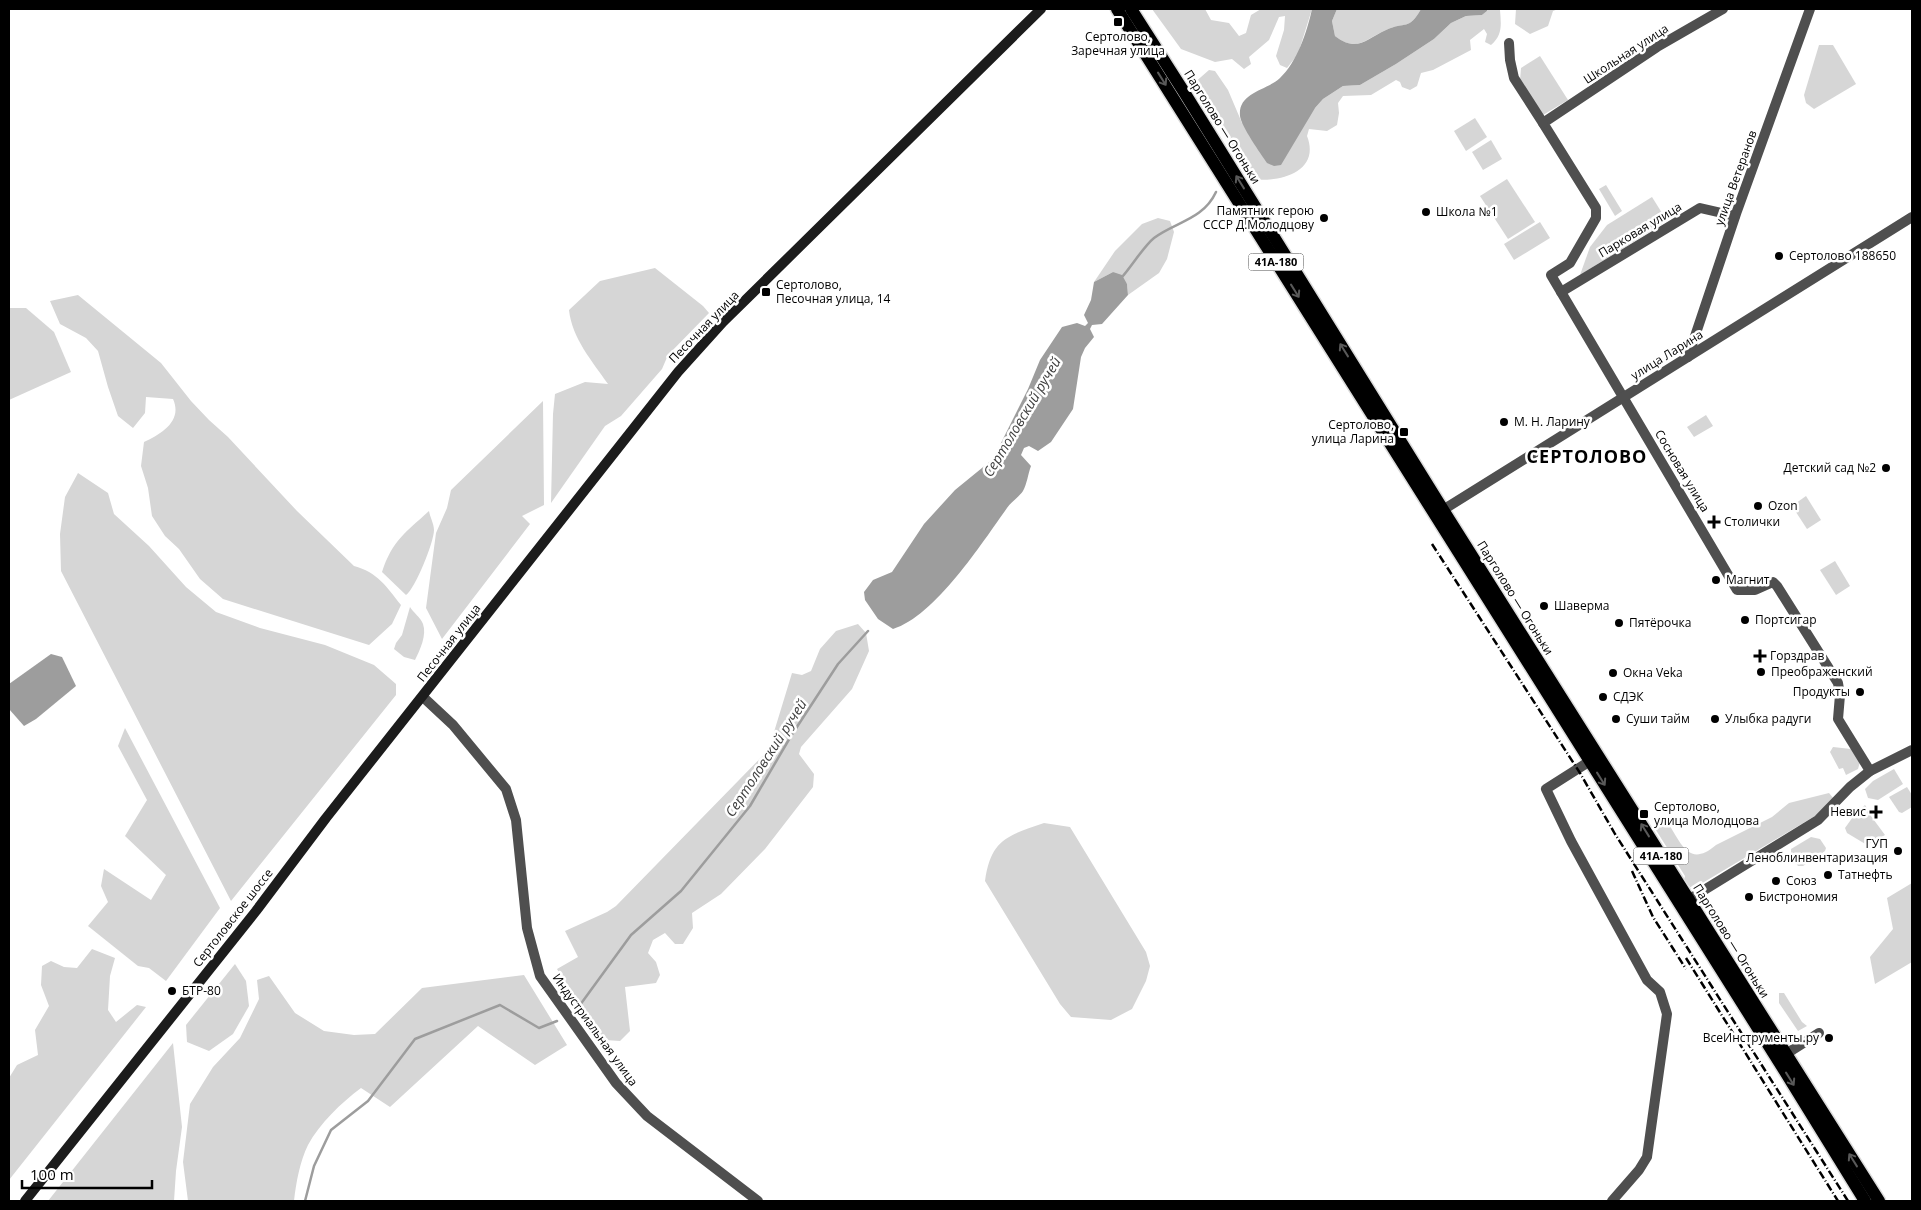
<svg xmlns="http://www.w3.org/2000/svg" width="1921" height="1210" font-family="'Open Sans',sans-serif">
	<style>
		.green { fill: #d6d6d6 }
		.water { fill: #9d9d9d }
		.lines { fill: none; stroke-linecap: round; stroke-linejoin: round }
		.stream { stroke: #9d9d9d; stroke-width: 2.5 }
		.primary-casing { stroke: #dbdbdb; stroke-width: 15 }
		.minor { stroke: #4f4f4f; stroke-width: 10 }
		.tertiary { stroke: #4f4f4f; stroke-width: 10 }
		.secondary { stroke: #1c1c1c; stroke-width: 10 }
		.primary { stroke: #000; stroke-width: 12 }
		.rail { stroke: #000; stroke-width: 2.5; stroke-dasharray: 8 2.5 1 2.5; stroke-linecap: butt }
		.oneway { stroke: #595959 }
		.poi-dot { fill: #000; stroke: #fff; stroke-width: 2 }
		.labels { text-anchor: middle; stroke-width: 5; stroke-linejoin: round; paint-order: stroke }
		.shield { fill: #fff; stroke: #4c4c4c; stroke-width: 1 }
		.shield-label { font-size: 11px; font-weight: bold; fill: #000 }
		.poi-label { font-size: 12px; fill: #000; stroke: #fff; text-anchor: start }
		.street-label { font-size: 12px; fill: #000; stroke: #fff }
		.water-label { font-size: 14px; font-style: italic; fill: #3e3e3e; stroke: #fff }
		.district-label { font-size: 18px; font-weight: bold; letter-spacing: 1px; fill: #000; stroke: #fff }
	</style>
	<rect width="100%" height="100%" fill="#fff"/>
	<g class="green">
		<polygon points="1152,9 1205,9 1211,20 1229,23 1239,36 1246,33 1251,15 1261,9 1312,9 1298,54 1287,68 1280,65 1276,56 1284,30 1285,16 1279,17 1269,40 1249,57 1251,64 1244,69 1232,59 1215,62 1181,49"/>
		<path d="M 1337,9 L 1421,9 C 1409,31 1405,21 1386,30 C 1365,39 1357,53 1335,36 L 1332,21 Z"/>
		<path d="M 1487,9 L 1500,10 C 1501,24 1503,35 1491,45 L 1485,42 L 1487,34 L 1484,29 L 1470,40 L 1471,50 L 1433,70 L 1421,73 L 1417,86 L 1410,90 L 1402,87 L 1400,82 L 1396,80 L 1371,95 L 1343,96 L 1338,103 L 1339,113 L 1337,125 L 1327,131 L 1309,129 L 1307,136 C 1321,172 1279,183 1251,179 L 1193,84 L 1209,70 L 1215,71 L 1228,90 L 1242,123 L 1315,108 L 1323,99 L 1343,86 L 1360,85 L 1396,64 L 1434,39 L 1451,23 L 1466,16 L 1482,15 L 1487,11 Z"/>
		<polygon points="1516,9 1558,9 1553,11 1548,26 1530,34 1515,24"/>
		<polygon points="1819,45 1833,45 1856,84 1814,109 1806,103 1804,95"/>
		<polygon points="1540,56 1568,100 1543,115 1520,81 1521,68"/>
		<polygon points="1475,118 1487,137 1466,151 1454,131"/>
		<polygon points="1491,140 1502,159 1483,170 1472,152"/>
		<polygon points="1507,179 1535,222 1508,239 1480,196"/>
		<polygon points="1606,185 1622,211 1615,216 1599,189"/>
		<polygon points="1652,197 1667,221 1580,275 1590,247 1607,225"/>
		<polygon points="1158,218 1170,221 1174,232 1167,259 1159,273 1128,295 1127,284 1113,272 1094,282 1115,251 1142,224"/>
		<polygon points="1540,222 1550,238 1514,260 1504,244"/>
		<path d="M 655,268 L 703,306 L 709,313 L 668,355 L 662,369 L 621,416 L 605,426 L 551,503 L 553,414 L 555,394 L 585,382 L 608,384 C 592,361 572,338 569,310 L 600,281 Z"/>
		<path d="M 78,295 L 161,363 L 191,401 L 209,420 L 228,437 L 297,511 L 354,566 C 377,572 387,587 401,605 L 392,624 L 369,645 L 223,599 L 200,579 L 179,549 L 165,536 L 152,516 L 148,488 L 141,466 L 144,442 C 161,434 183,421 173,399 L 146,397 L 145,413 L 133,428 L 118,416 L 108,387 L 98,351 L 86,338 L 60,324 L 50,301 Z"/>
		<polygon points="26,308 54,332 71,372 9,400 9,308"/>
		<polygon points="543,401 544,505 522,516 530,524 442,639 426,608 436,533 447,508 451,490"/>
		<polygon points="1706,415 1713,426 1694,437 1687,427"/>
		<polygon points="78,473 108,493 114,514 149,546 186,587 216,612 260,628 325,645 374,665 396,684 396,695 231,901 61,571 60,534 65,497"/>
		<polygon points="1806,496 1821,520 1807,529 1792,506"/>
		<path d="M 429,511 C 430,517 434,524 434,530 C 434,542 415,589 406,595 L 382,572 C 392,541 406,532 429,511 Z"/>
		<polygon points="1835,561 1850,586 1836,595 1820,570"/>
		<path d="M 410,607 C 413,612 421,618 423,624 C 427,635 420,650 415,660 L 404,657 L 394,649 L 396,643 L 402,635 Z"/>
		<polygon points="858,624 866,633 869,651 852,689 801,747 799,754 814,774 813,787 765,849 721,894 692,913 693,928 683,944 675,944 665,933 653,940 648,953 656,962 660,975 656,983 625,987 630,1031 620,1041 605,1040 583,1016 557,969 578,957 565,931 607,912 616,906 780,738 774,732 792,673 802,675 811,671 820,649 836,631"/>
		<polygon points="125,728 220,908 166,981 149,968 138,966 88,926 108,902 101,886 104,869 151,900 166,875 125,836 147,800 118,746"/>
		<polygon points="1833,747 1851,749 1860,762 1858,769 1846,775 1843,768 1839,769 1830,752"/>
		<polygon points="1894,769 1903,784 1878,800 1868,798 1865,789 1873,781"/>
		<polygon points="1907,787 1912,795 1912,807 1902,813 1899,812 1889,797"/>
		<path d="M 1829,793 L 1834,799 L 1825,810 L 1694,888 L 1690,887 L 1684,880 L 1685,876 L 1654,827 L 1666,820 C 1681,842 1688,869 1716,845 L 1772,817 L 1789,803 Z"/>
		<polygon points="1865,805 1869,811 1868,812 1885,835 1867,845 1847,833 1845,828 1855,814"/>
		<path d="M 1044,823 L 1070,827 L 1146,952 L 1150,966 L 1146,981 L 1132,1009 L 1111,1020 L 1071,1017 L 1060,1004 L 985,881 C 991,839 1007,836 1044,823 Z"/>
		<polygon points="1811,837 1820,839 1826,848 1825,851 1803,866 1798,866 1791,856 1791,849"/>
		<polygon points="1912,883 1912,962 1875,984 1870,957 1893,929 1887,898"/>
		<polygon points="92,949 115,958 110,976 108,1010 116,1022 137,1005 146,1007 9,1180 9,1078 17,1065 38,1055 35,1030 49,1006 41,985 42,966 51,961 64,967 77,968"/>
		<polygon points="235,964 246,981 249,1006 233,1034 209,1051 187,1042 186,1025"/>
		<path d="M 524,975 L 567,1045 L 535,1065 L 478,1026 L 390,1107 L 361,1088 C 341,1103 320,1123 308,1145 C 300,1161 296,1183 294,1201 L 188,1201 L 183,1162 L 190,1104 L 213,1067 L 240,1038 L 259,999 L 257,980 L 269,976 L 295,1013 L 324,1031 L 354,1035 L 375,1034 L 422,988 Z"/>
		<polygon points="1779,993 1784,993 1802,1022 1807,1026 1798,1031 1779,1003"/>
		<polygon points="173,1043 182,1127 176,1171 174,1201 48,1201"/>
	</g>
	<g class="water">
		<path d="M 1312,9 L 1337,9 L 1332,21 L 1335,36 C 1357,53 1366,39 1386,30 C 1405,21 1409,31 1421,9 L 1487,9 L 1487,11 L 1482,15 L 1466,16 L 1451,23 L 1434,39 L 1396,64 L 1360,85 L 1343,86 L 1323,99 L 1315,108 L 1281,165 L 1274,166 L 1267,163 C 1261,154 1241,126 1240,116 C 1238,92 1266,91 1280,78 C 1297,62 1307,32 1312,9 Z"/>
		<path d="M 1113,272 L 1122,275 L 1127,284 L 1128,295 L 1102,324 L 1092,325 L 1090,329 L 1094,337 L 1085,348 L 1081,357 L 1073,409 L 1051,442 L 1038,451 L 1029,446 L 1024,448 L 1021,455 L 1031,466 C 1028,474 1027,484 1023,491 C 1019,497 1011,502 1007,508 C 982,543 935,616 893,629 L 878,619 L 865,600 L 864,592 L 873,580 L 892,572 L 924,524 L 955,490 L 993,459 L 1028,389 L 1040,360 L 1062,327 L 1077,323 L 1085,326 L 1088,323 L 1084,315 L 1091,300 L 1094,282 Z"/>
		<polygon points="51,654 62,657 76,686 36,719 24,726 9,709 9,684"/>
	</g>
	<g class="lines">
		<g class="stream">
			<path d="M 1122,277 C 1131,267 1144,246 1154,238 C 1175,222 1203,220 1216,192"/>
			<polyline points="580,1005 631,935 681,891 750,806 791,736 838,664 868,631"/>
			<polyline points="305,1201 314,1166 331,1130 368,1101 415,1039 500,1005 539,1028 557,1021"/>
		</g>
		<defs>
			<g id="primary">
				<polyline points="1117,9 1781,1065 1865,1201"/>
				<polyline points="1131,9 1184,92 1450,521 1879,1201"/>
			</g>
		</defs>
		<use href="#primary" class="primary-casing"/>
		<g class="minor">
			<polyline points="1723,9 1657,47 1543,123 1596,208 1596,218 1570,263 1551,275 1737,590 1755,590 1773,582 1777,586 1838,683 1840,695 1838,719 1870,771"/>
			<polyline points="1509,43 1510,60 1514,78 1543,123"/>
			<polyline points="1561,292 1700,208 1735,216"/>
			<polyline points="1688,357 1737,211 1810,9"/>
			<polyline points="1438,513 1912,217"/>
			<polyline points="1590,761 1546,789 1571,841 1647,980 1660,992 1667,1014 1647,1157 1639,1170 1612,1201"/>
			<polyline points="1683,903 1818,820 1850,787 1870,771 1912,750"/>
			<polyline points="1786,1054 1819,1033"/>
		</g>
		<polyline class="tertiary" points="423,697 453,725 506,789 516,820 527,928 540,976 616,1083 647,1116 758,1201"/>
		<polyline class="secondary" points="25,1201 256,911 326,818 678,372 723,322 1041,9"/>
		<use href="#primary" class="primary"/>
		<g class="rail">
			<polyline points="1432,544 1580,773 1615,834 1848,1201"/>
			<polyline points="1632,871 1653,917 1686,969"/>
			<polyline points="1686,958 1838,1201"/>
		</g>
	</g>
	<defs><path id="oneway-shaft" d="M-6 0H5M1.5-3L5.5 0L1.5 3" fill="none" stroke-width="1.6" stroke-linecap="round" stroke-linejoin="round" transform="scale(1.25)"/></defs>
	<g class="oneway">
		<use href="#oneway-shaft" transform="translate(1162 79) rotate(58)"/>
		<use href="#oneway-shaft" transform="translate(1240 182) rotate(-122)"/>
		<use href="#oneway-shaft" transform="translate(1295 291) rotate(58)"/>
		<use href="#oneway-shaft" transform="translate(1344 350) rotate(-122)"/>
		<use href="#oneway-shaft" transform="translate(1601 779) rotate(58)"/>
		<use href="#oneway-shaft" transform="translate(1645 830) rotate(-122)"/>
		<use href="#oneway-shaft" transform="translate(1790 1079) rotate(58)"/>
		<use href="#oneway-shaft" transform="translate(1853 1160) rotate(-122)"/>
	</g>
	<g class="poi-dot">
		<rect x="1113" y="17" width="10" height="10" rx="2.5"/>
		<circle cx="1426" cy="212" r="5"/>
		<circle cx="1324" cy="218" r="5"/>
		<circle cx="1779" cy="256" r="5"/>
		<rect x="761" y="287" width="10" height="10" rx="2.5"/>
		<circle cx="1504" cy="422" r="5"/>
		<rect x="1399" y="427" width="10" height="10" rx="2.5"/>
		<circle cx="1886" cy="468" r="5"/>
		<circle cx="1758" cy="506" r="5"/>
		<path d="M1711.5 514.5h5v5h5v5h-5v5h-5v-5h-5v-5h5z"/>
		<circle cx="1716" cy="580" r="5"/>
		<circle cx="1544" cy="606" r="5"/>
		<circle cx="1745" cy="620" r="5"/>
		<circle cx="1619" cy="623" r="5"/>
		<path d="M1757.5 648.5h5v5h5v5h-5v5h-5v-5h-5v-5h5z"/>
		<circle cx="1761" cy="672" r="5"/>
		<circle cx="1613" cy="673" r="5"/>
		<circle cx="1860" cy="692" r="5"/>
		<circle cx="1603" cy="697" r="5"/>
		<circle cx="1616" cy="719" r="5"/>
		<circle cx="1715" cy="719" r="5"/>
		<path d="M1873.5 804.5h5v5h5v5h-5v5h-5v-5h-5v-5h5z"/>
		<rect x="1639" y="809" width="10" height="10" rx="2.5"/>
		<circle cx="1898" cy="851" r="5"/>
		<circle cx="1828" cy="875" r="5"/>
		<circle cx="1776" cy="881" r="5"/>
		<circle cx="1749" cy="897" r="5"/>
		<circle cx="172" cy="991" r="5"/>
		<circle cx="1829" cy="1038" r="5"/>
	</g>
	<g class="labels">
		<g class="shield">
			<rect x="1248.5" y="253.5" width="55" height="17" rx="4"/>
			<rect x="1633.5" y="847.5" width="55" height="17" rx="4"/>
		</g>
		<g class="shield-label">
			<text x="1276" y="266">41А-180</text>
			<text x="1661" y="860">41А-180</text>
		</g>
		<g class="poi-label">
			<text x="1118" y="41" text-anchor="middle">Сертолово,<tspan x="1118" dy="14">Заречная улица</tspan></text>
			<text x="1314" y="215" text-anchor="end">Памятник герою<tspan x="1314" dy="14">СССР Д.Молодцову</tspan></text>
			<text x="1436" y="216">Школа №1</text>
			<text x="1789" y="260">Сертолово 188650</text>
			<text x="776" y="289">Сертолово,<tspan x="776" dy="14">Песочная улица, 14</tspan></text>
			<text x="1514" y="426">М. Н. Ларину</text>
			<text x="1394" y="429" text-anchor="end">Сертолово,<tspan x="1394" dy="14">улица Ларина</tspan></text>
			<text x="1876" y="472" text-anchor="end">Детский сад №2</text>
			<text x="1768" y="510">Ozon</text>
			<text x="1724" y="526">Столички</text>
			<text x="1726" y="584">Магнит</text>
			<text x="1554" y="610">Шаверма</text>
			<text x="1755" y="624">Портсигар</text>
			<text x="1629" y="627">Пятёрочка</text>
			<text x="1770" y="660">Горздрав</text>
			<text x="1771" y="676">Преображенский</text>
			<text x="1623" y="677">Окна Veka</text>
			<text x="1850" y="696" text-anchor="end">Продукты</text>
			<text x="1613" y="701">СДЭК</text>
			<text x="1626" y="723">Суши тайм</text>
			<text x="1725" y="723">Улыбка радуги</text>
			<text x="1654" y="811">Сертолово,<tspan x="1654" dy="14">улица Молодцова</tspan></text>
			<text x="1866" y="816" text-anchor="end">Невис</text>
			<text x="1888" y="848" text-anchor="end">ГУП<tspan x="1888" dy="14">Леноблинвентаризация</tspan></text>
			<text x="1838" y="879">Татнефть</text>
			<text x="1786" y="885">Союз</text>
			<text x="1759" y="901">Бистрономия</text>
			<text x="182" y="995">БТР-80</text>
			<text x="1819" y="1042" text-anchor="end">ВсеИнструменты.ру</text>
		</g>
		<g class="street-label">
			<text transform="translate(1626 54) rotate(-33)" y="4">Школьная улица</text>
			<text transform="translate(1222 127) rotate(58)" y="4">Парголово — Огоньки</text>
			<text transform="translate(1736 178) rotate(-70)" y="4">улица Ветеранов</text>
			<text transform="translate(1640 230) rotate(-31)" y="4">Парковая улица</text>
			<text transform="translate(704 327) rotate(-46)" y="4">Песочная улица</text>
			<text transform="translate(1667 355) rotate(-32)" y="4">улица Ларина</text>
			<text transform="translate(1682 471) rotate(59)" y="4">Сосновая улица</text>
			<text transform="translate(1515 598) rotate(58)" y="4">Парголово — Огоньки</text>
			<text transform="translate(449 643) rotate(-52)" y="4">Песочная улица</text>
			<text transform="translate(233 918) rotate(-52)" y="4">Сертоловское шоссе</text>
			<text transform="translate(1731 941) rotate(58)" y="4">Парголово — Огоньки</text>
			<text transform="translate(595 1030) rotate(54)" y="4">Индустриальная улица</text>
		</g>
		<g class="water-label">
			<text transform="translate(1022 417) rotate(-59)" y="5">Сертоловский ручей</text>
			<text transform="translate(766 758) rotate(-57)" y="5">Сертоловский ручей</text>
		</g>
		<g class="district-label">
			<text x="1587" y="463">СЕРТОЛОВО</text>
		</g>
	</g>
	<rect width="1921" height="1210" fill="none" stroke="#000000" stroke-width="20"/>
	<path d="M22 1180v8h130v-8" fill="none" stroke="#000000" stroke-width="2.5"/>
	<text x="30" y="1180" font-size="15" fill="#000000" stroke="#ffffff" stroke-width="4" paint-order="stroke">100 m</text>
</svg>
